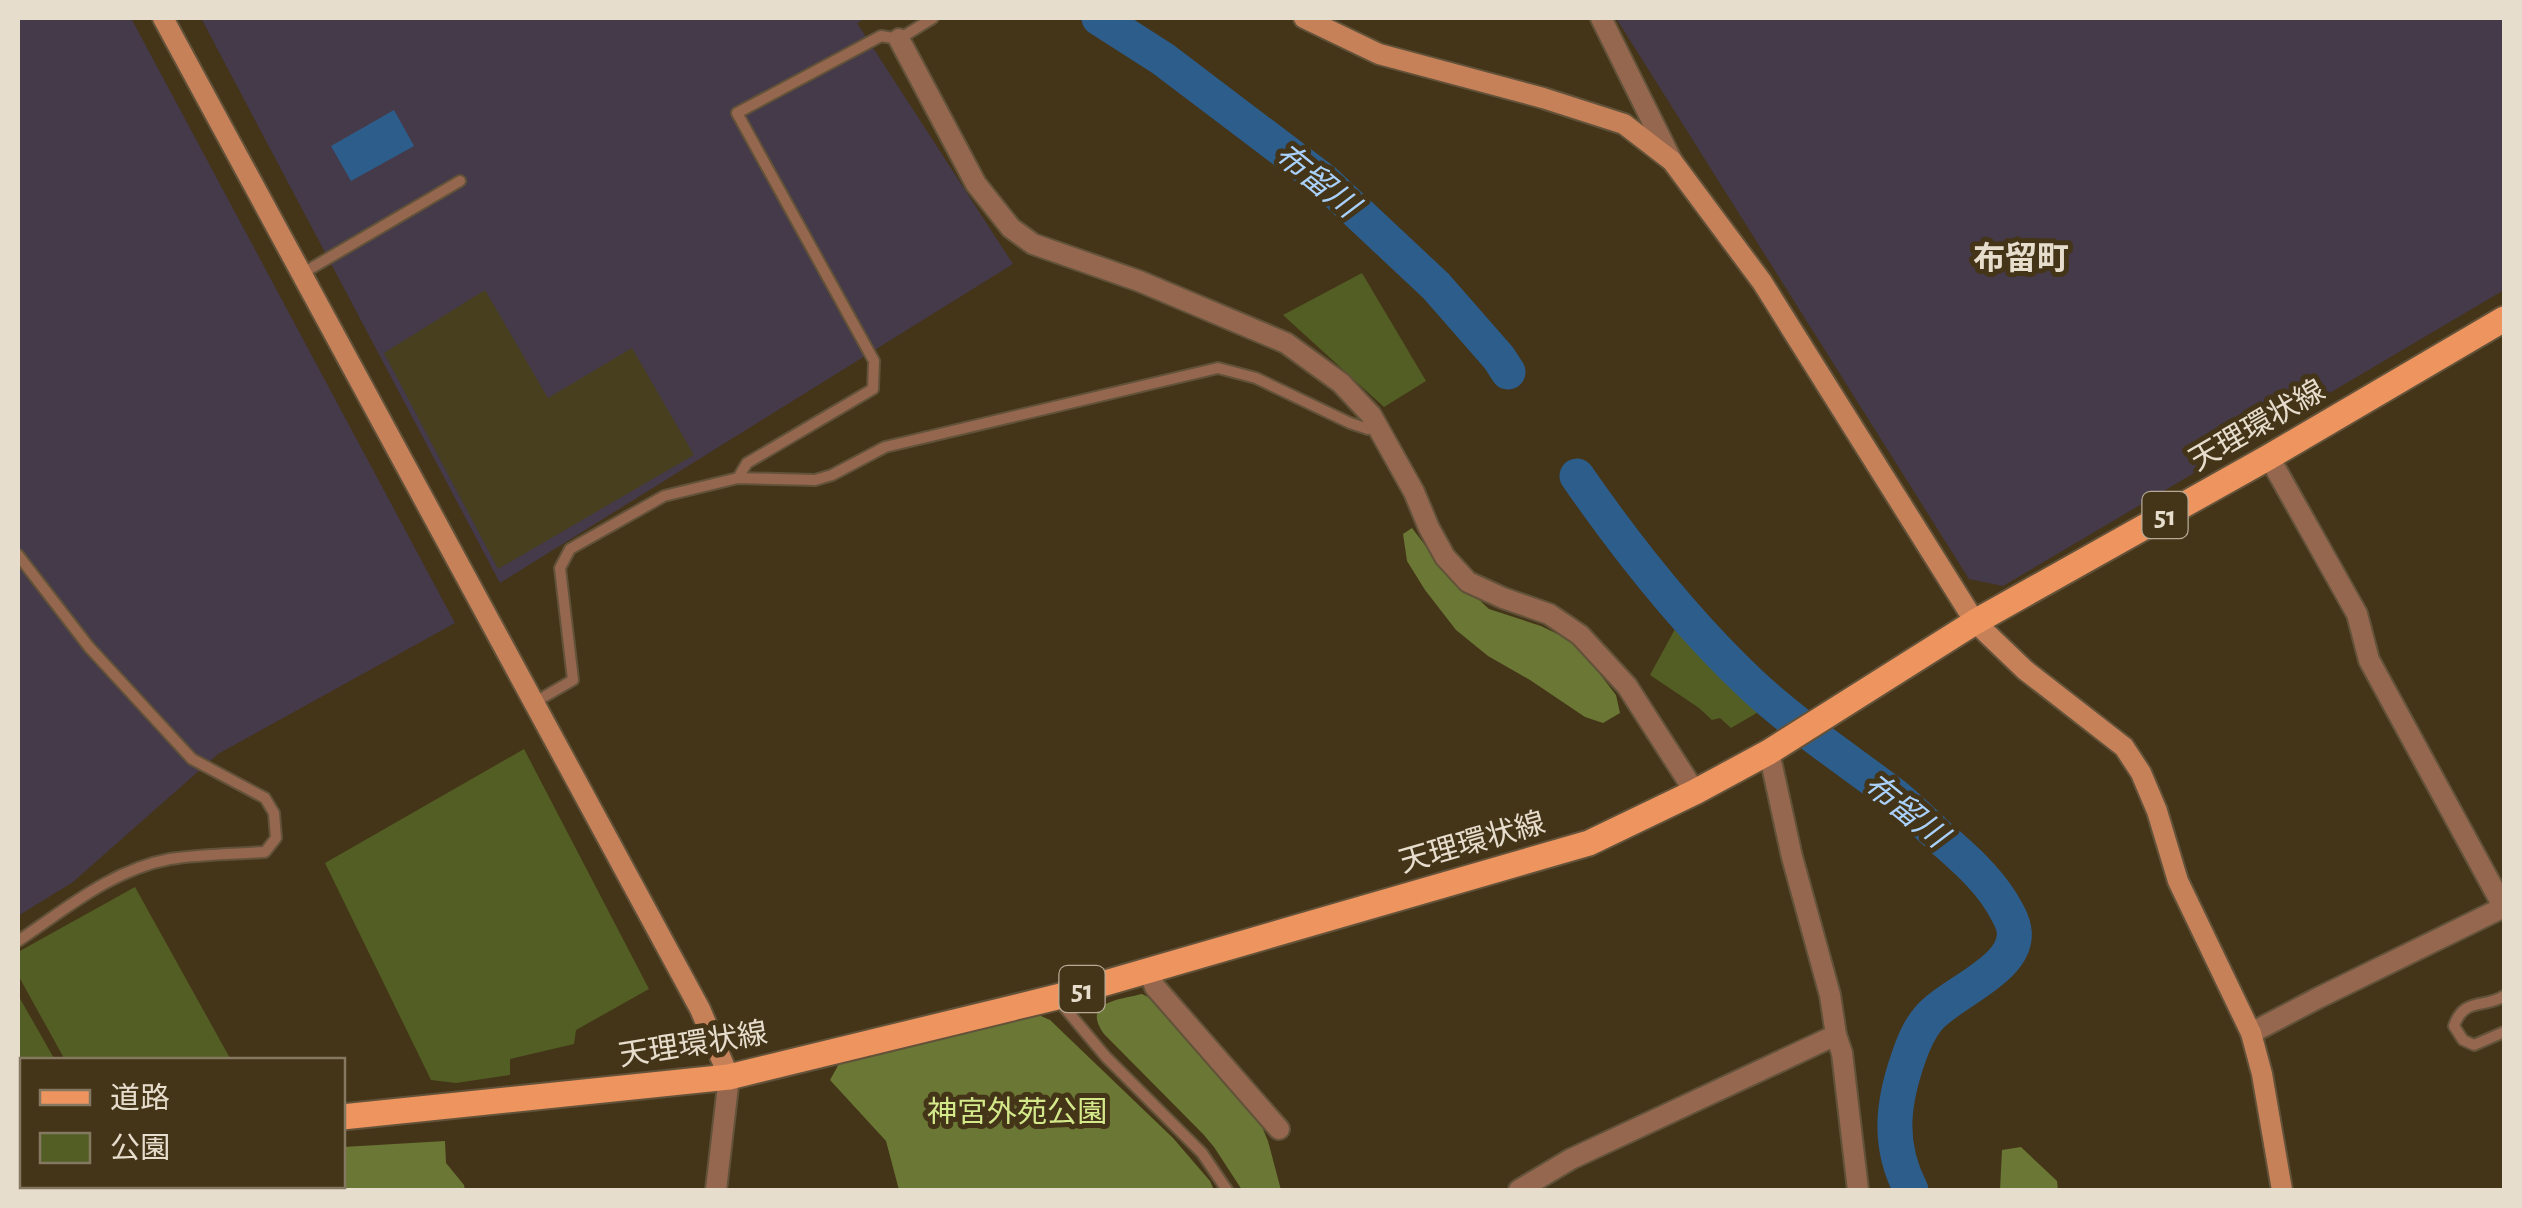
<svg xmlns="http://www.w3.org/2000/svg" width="2522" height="1208" font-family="'Alegreya Sans','Noto Sans JP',sans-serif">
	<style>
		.education { fill: #453a4a }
		.green { fill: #525e23 }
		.forest { fill: #6a7735 }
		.sand { fill: #473f1e }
		.water { fill: #2d5d8b }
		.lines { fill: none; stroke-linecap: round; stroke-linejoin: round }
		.river { stroke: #2d5d8b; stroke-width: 35 }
		.lane-casing { stroke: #615239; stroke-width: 14 }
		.street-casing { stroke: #615239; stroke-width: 24 }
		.secondary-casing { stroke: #615239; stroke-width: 24 }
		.primary-casing { stroke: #615239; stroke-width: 29 }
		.lane { stroke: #94674e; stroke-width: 10 }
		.street { stroke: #94674e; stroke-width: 20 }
		.secondary { stroke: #c78159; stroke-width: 20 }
		.primary { stroke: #ee945f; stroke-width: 25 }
		.labels { text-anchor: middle; stroke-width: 10; stroke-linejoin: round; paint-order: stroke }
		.shield { fill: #443418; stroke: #b6aa97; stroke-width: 2.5 }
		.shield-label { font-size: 28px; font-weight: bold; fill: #e7ddcd }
		.street-label { font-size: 30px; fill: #e7ddcd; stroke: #443418 }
		.park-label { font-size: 30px; fill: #d4e98a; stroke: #443418 }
		.water-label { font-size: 32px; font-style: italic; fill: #a9d1fb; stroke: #443418 }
		.neighbourhood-label { font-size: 32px; font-weight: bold; fill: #e7ddcd; stroke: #443418 }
	</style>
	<rect width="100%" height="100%" fill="#443418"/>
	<g class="education">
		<polygon points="18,18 131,18 455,623 218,754 73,882 18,916"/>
		<polygon points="201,18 866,18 857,23 1013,264 500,583"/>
		<polygon points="1616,18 2504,18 2504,290 2003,586 1969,579"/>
	</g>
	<g class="green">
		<polygon points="1362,273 1426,381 1384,407 1283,315"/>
		<polygon points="1681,618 1767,707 1731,728 1720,718 1712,720 1699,708 1650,675"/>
		<polygon points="524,749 649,989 576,1030 574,1044 510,1059 510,1075 456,1083 431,1080 325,863"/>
		<polygon points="135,887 231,1060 65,1060 18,975 18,952"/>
		<polygon points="18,995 55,1060 22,1060 22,1186 29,1186 18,1190"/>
	</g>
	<g class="forest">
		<polygon points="1412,528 1437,561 1489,609 1541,626 1576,643 1616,695 1620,713 1603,723 1585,717 1530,680 1488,656 1456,630 1425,590 1407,561 1403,534"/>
		<path d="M 1142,994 L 1152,999 L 1260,1122 L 1268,1141 L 1281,1190 L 1242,1190 L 1214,1147 L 1203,1134 L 1104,1034 C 1081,1002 1118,1000 1142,994 Z"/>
		<polygon points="1032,1012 1050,1020 1173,1138 1210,1181 1214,1190 899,1190 886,1141 830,1080 841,1060"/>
		<polygon points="445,1141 446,1163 464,1185 465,1190 284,1190 282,1186 342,1186 343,1147"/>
		<polygon points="2021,1147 2057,1181 2058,1190 2000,1190 2002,1150"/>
	</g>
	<polygon class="sand" points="485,290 548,398 632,348 694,455 498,569 384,353"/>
	<polygon class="water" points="394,110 414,146 351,181 331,146"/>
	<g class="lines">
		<g class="river">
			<polyline points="1099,18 1163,59 1324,181 1436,286 1499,358 1508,372"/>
			<path d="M 1577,476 C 1629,551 1685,622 1752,685 C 1796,726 1848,760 1895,796 C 1911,809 1925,823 1940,837 C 1963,857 1986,877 2002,903 C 2007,912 2013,921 2014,930 C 2020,969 1949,993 1928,1019 C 1918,1031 1913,1044 1908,1059 C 1892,1105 1888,1146 1911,1190"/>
		</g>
		<defs>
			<g id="lane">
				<polyline points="303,273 460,181"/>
				<polyline points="738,478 747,463 873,389 874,361 737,113 881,36 899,39 933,18"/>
				<path d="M 18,555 L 89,647 L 192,759 L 265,798 L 274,813 L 276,838 L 265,852 C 234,854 201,854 170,859 C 111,870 66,909 18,941"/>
				<polyline points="535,702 573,680 560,568 570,549 664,496 738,478 815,480 832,475 885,447 1218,368 1256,378 1350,423 1368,429 1377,426"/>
				<path d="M 2504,996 C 2483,1009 2464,997 2454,1026 L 2463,1040 L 2474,1045 L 2504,1032"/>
				<polyline points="1059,1001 1106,1057 1202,1153 1227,1190"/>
			</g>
			<g id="street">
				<polyline points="1601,18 1672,161"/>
				<polyline points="899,39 976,184 1011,228 1033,244 1139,281 1286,343 1341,383 1371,415 1414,492 1429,528 1445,557 1468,582 1503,598 1549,614 1580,635 1627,686 1695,792"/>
				<polyline points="2269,457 2357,614 2369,660 2504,908"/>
				<polyline points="1769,752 1792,857 1830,995 1836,1035 1842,1053 1858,1190"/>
				<polyline points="1148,969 1155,987 1279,1129"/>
				<polyline points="2251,1033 2318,998 2504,907"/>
				<polyline points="716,1190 729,1077"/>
				<polyline points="1519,1190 1571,1159 1836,1035"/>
			</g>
			<g id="secondary">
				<polyline points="163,18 700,1009 729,1077"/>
				<polyline points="1304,18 1379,54 1543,98 1624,124 1672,161 1762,282 1975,622 2025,670 2124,747 2141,773 2157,811 2178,881 2251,1033 2262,1074 2282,1190"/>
			</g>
			<g id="primary">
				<polyline points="342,1117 729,1077 1057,997 1589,843 1695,792 1769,752 1975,622 2269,457 2504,319"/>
				<polyline points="78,1190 87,1186"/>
			</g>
		</defs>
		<use href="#lane" class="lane-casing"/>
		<use href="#street" class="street-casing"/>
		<use href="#secondary" class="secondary-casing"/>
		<use href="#primary" class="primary-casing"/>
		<use href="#lane" class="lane"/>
		<use href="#street" class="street"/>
		<use href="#secondary" class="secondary"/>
		<use href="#primary" class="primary"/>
	</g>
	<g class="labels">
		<g class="shield">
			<rect x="2142.5" y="492" width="45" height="46" rx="8"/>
			<rect x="1059.5" y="966" width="45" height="46" rx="8"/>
		</g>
		<g class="shield-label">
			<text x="2165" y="525">51</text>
			<text x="1082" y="999">51</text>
		</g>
		<g class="street-label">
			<text transform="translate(2257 425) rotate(-30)" y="10">天理環状線</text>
			<text transform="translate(1472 842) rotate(-16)" y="10">天理環状線</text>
			<text transform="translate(693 1044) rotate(-9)" y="10">天理環状線</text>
		</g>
		<g class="park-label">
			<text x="1017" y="1122">神宮外苑公園</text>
		</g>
		<g class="water-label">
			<text transform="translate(1317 180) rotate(39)" y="11">布留川</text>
			<text transform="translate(1906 810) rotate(39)" y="11">布留川</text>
		</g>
		<g class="neighbourhood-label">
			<text x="2021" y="269">布留町</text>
		</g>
	</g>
	<rect width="2522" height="1208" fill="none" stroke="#e7ddcd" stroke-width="40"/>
	<rect x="20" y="1058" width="325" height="130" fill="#443418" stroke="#857860" stroke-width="2.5"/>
	<rect x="40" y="1090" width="50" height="15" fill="#ee945f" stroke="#857860" stroke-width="2.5"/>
	<text x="110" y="1108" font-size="30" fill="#e7ddcd">道路</text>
	<rect x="40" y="1133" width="50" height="30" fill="#525e23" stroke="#857860" stroke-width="2.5"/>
	<text x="110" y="1158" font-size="30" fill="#e7ddcd">公園</text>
</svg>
